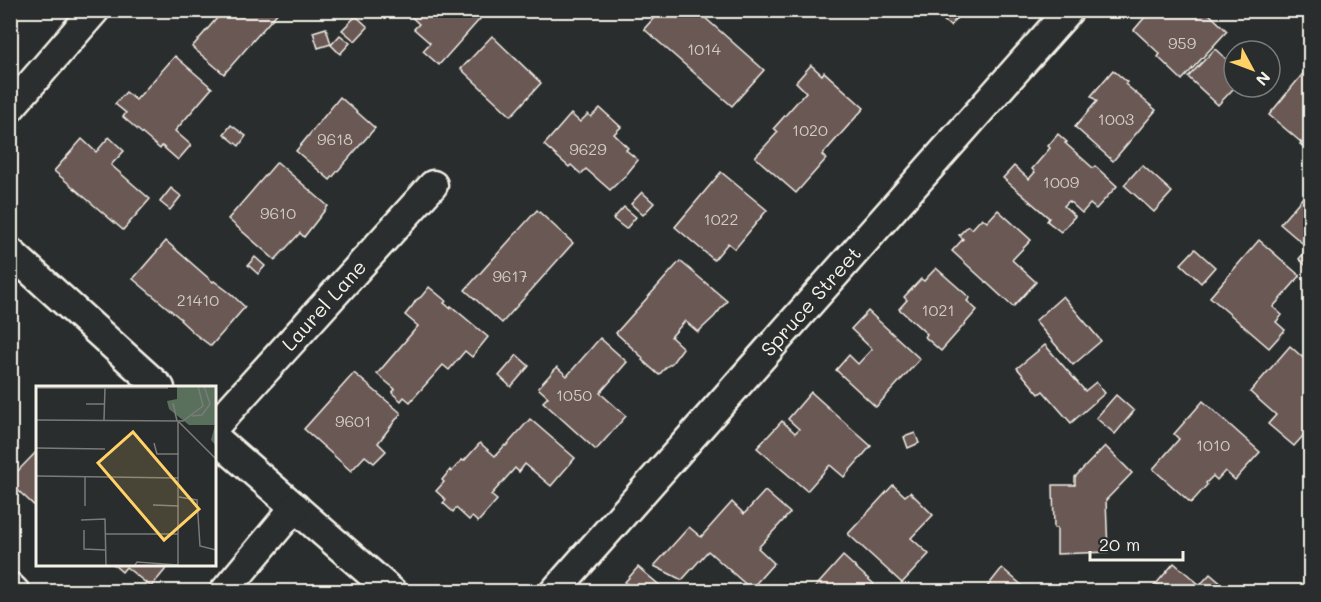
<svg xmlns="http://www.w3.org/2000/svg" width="1321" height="602" font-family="Mali,sans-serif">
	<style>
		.building { fill: #6a5855; stroke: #f4f1e8; stroke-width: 1.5 }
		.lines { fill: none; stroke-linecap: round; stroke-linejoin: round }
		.minor-casing { stroke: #f4f1e8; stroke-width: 33 }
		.minor { stroke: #2a2d2e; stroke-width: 28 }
		.labels { text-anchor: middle; stroke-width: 6; stroke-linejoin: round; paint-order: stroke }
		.number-label { font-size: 16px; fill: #d2cbc3 }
		.street-label { font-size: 20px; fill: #f4f1e8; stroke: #2a2d2e }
		.inset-road { fill: none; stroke: #7b7b78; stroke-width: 1.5 }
		.view { fill: #ffd166; fill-opacity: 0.15; stroke: #ffd166; stroke-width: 3 }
		.inset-edge { fill: none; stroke: #f4f1e8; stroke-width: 3 }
	</style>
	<rect width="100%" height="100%" fill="#2a2d2e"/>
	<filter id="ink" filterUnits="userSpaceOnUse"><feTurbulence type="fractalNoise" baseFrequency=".0167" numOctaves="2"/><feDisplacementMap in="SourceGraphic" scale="12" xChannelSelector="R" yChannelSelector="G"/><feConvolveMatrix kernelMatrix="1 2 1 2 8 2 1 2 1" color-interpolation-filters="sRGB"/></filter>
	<g filter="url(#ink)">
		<g class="building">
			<polygon points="224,10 280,10 224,74 192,47"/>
			<polygon points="404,10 471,10 480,19 439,65 423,51 430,43 414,29 419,24"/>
			<polygon points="661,10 708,10 703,16 764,70 732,106 644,29"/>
			<polygon points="932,10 962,10 963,11 950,26"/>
			<polygon points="1151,10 1205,10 1227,31 1182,80 1158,57 1160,54 1134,30"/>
			<polygon points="356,16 368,27 355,41 342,30"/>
			<polygon points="326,28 331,44 318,48 313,32"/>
			<polygon points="340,35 350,43 340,54 331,45"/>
			<polygon points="492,36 541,83 511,116 461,69"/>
			<polygon points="1215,49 1234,66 1235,87 1218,105 1188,77"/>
			<polygon points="175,56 212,88 175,131 191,145 178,160 162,146 160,149 123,117 126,113 115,104 126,92 136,100"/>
			<polygon points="811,65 822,75 824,72 864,108 822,155 826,159 796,193 755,157 778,132 774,128 806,92 796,82"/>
			<polygon points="1310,65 1310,153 1300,144 1302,143 1269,115"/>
			<polygon points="1113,70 1127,82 1125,84 1156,110 1113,161 1075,127 1097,101 1091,96"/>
			<polygon points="340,97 375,128 330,180 296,151"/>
			<polygon points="600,108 621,127 614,134 628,148 626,150 638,160 626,175 610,190 586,169 581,174 571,165 569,167 544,145 571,114 580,122 588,114 591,117"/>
			<polygon points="231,125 246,136 239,146 224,134"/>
			<polygon points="1058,134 1067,142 1065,143 1093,168 1095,166 1117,186 1096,209 1090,204 1082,213 1069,201 1064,206 1075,216 1061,232 1047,221 1049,218 1003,178 1014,166 1029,179 1035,172 1032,169 1050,148 1048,146"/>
			<polygon points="109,137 124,151 111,165 150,199 123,230 54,171 82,139 96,152"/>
			<polygon points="277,162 328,206 304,237 300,233 275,260 228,219"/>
			<polygon points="1142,165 1172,192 1154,212 1124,185"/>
			<polygon points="721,172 767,210 735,249 728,243 714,260 675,227"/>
			<polygon points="171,188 181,196 170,210 160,202"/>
			<polygon points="1310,189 1310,269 1299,259 1308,248 1280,224"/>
			<polygon points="642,192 654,203 643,215 631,204"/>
			<polygon points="624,207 636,217 626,229 613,219"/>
			<polygon points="537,210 573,243 502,323 465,290"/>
			<polygon points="998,210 1031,240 1012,260 1036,282 1013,307 952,251 963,239 959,235 968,226 972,229 982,218 987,222"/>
			<polygon points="1259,240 1300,276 1273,307 1282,315 1276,322 1285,330 1269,348 1210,297"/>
			<polygon points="166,241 213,282 214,281 230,293 245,307 211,346 195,334 180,320 181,319 133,279"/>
			<polygon points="1195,249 1215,267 1201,283 1181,264"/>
			<polygon points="255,257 265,266 258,274 248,265"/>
			<polygon points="680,261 727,301 714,317 698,332 685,321 671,337 683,348 672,363 666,367 659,375 642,360 643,358 616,333"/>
			<polygon points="936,268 970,298 967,301 977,310 941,351 925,337 927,334 899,309 907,300 904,297 921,279 924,281"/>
			<polygon points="429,287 446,301 444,303 450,308 451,306 488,337 472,357 465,351 449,370 443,365 410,402 404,397 401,401 392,393 395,389 377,374 418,326 405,315 413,305 416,300 421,297"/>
			<polygon points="1063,296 1101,341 1073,365 1035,321"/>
			<polygon points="868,311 920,359 876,407 836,370 849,355 858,364 872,349 851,329"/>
			<polygon points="600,338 627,362 600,393 626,416 596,450 543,402 548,397 538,388 557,367 567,376"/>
			<polygon points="1045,345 1085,391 1096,382 1105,393 1071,423 1043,391 1039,394 1017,368"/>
			<polygon points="1290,346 1310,364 1310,428 1294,446 1268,424 1276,415 1250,392"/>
			<polygon points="517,355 529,366 511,387 499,376"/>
			<polygon points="354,373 401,413 378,443 386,451 374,463 365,456 351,471 304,429"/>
			<polygon points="811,392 871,446 844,477 830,465 807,491 757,448 782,421 795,433 799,429 788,419"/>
			<polygon points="1116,395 1134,411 1115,434 1096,418"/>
			<polygon points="1203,401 1260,452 1235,480 1225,471 1217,480 1213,476 1206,483 1207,485 1191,503 1153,469 1179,439 1174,434"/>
			<polygon points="530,419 575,458 551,486 525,464 519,472 515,468 491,495 497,500 478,522 472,517 469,520 456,508 453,512 443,503 446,500 436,491 444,482 442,480 450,470 451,472 462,460 464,461 480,443 495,456 505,445 506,446"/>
			<polygon points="915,433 919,443 908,448 904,437"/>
			<polygon points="1105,446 1132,473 1106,500 1108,552 1057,554 1057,528 1054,528 1053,485 1075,485 1075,477"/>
			<polygon points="38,450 38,509 10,483 10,479"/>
			<polygon points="893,485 905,496 910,492 933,515 911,538 929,554 902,583 848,534"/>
			<polygon points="765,491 790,513 758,548 774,563 751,589 708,551 682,580 654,566 689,527 701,537 732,502 744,514"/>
			<polygon points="843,556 874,584 868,592 811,592"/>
			<polygon points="1174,563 1200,585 1210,574 1231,592 1149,592"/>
			<polygon points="113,564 170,564 151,587 126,567 122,572"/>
			<polygon points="638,567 664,589 662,592 631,592 632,589 625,582"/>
			<polygon points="1002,568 1025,588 1031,592 983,592"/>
		</g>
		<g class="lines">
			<defs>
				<g id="minor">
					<polyline points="10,108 95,10"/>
					<polyline points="10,252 160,388"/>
					<path id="s1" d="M 214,427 L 433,185"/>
					<polyline points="214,437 392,592"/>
					<polyline points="10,587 15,592"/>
					<polyline points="224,592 295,507"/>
					<path id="s2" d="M 554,592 L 1069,10"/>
				</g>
			</defs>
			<use href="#minor" class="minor-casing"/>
			<use href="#minor" class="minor"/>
		</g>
	</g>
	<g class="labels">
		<g class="number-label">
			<text x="1182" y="49">959</text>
			<text x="704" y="55">1014</text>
			<text x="1116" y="125">1003</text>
			<text x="810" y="136">1020</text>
			<text x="335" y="145">9618</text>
			<text x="588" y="155">9629</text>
			<text x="1061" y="188">1009</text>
			<text x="278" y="219">9610</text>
			<text x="721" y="225">1022</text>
			<text x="510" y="282">9617</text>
			<text x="198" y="306">21410</text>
			<text x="938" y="316">1021</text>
			<text x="574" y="401">1050</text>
			<text x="353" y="427">9601</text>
			<text x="1213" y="451">1010</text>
		</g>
		<g class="street-label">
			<text dy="7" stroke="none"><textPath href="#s2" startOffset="388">Spruce Street</textPath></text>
			<text dy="7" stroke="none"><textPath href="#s1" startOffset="164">Laurel Lane</textPath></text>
		</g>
	</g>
	<g transform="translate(36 386)">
		<rect width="180" height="180" fill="#2a2d2e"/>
		<path d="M 141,0 L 180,0 L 180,60 L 175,54 L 179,39 L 153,39 L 133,23 L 131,15 L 141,13 Z" fill="#58705c"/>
		<path class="inset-road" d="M 0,2 L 132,2M 137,17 L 141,35M 50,18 L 69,18M 156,30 L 166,29 L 174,18 L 168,0M 0,34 L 147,35 L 167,20 L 162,0M 68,34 L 69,2M 143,36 L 180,73M 118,57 L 121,68 L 143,68M 0,62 L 69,63M 0,90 L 143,92M 143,111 L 161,114 L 164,160 L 180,164M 117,119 L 143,120M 49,120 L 49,91M 45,134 L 69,133 L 70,180M 48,144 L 48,163 L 70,164M 70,148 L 142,148M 98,180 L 101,176 L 142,179M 142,180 L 142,35"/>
		<path class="view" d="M 97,46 L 163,123 L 128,154 L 62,77 Z"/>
		<rect width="180" height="180" class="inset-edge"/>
	</g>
	<rect width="1321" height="602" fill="none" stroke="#2a2d2e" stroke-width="36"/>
	<rect x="18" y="18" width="1285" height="566" fill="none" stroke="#f4f1e8" stroke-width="2" filter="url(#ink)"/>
	<g transform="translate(1252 69) rotate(131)"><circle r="28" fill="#2a2d2e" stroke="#7b7b78" stroke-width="1.5"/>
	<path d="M0-4.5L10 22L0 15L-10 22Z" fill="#ffd166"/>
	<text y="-9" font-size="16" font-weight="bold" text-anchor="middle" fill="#f4f1e8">N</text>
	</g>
	<path d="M1090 551v9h93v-9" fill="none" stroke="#f4f1e8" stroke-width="3"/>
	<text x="1099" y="551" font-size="18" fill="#f4f1e8" stroke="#2a2d2e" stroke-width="4.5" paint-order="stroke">20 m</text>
</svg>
